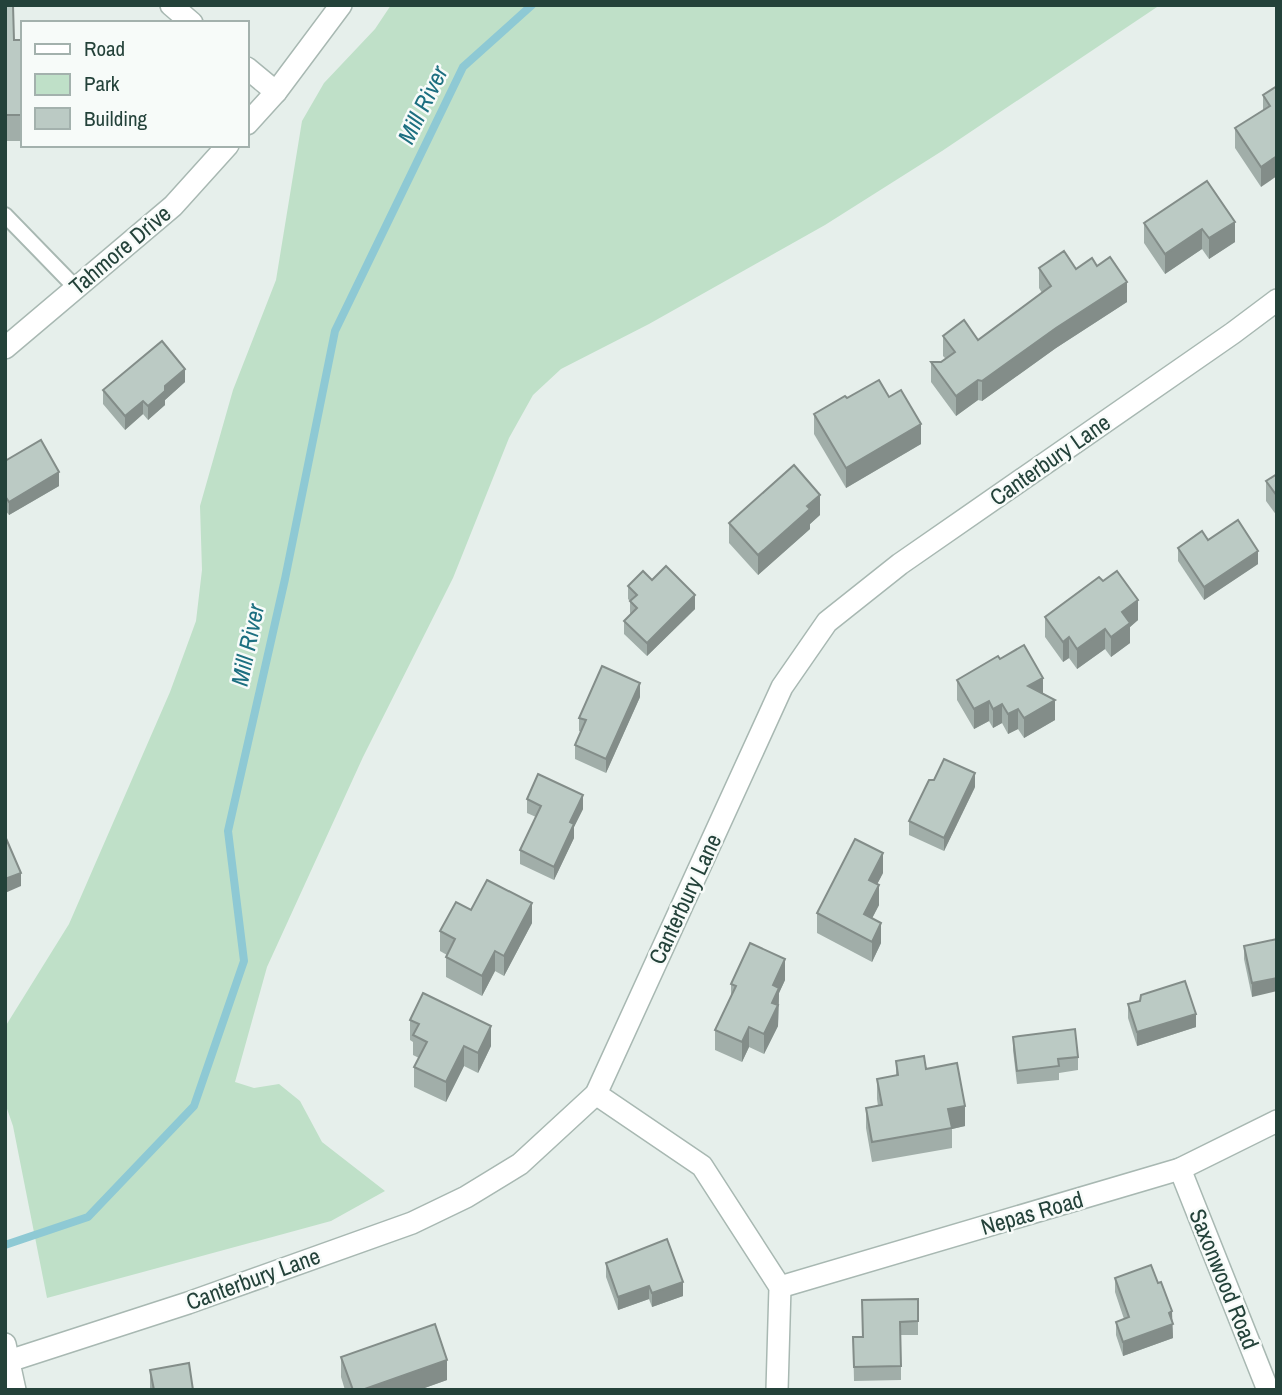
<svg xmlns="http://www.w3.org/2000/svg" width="1282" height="1395" font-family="'Archivo Narrow',sans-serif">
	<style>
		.green { fill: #bfe0c8 }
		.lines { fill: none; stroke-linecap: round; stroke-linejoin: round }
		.stream { stroke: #8ec9d4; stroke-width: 8 }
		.service-casing { stroke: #a8b8b2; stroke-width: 18 }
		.minor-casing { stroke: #a8b8b2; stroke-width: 24 }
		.tertiary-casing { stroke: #a8b8b2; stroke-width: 24 }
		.service { stroke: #fff; stroke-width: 14 }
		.minor { stroke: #fff; stroke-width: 21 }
		.tertiary { stroke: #fff; stroke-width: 21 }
		.wall { fill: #a1aea9 }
		.shaded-wall { fill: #838d89 }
		.building { fill: #bbcac4; stroke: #838d89; stroke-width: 2 }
		.labels { text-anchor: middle; stroke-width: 5; stroke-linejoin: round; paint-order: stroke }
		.street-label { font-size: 23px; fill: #24423a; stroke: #f7fbf9 }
		.water-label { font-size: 24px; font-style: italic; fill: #1c6f80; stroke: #f7fbf9 }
	</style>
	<rect width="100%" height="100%" fill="#e6efeb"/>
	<polygon class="green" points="391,5 1160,5 942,151 825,225 649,324 561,369 533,395 509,438 453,578 363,757 267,967 235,1082 254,1088 279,1084 300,1101 322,1142 385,1191 331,1221 47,1298 13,1126 5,1103 5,1027 69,924 170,692 196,621 202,570 200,506 233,390 276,280 302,121 324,83 375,29"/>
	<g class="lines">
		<polyline class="stream" points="5,1245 88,1217 194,1106 244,961 228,831 285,579 335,331 463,67 532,5"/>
		<defs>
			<polyline id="service" points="5,215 76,288"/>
			<g id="minor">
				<polyline points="171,5 192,23"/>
				<polyline points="247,68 276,92"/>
				<polyline points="596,1094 702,1166 780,1287 777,1390"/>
				<polyline points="1180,1169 1268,1390"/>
				<polyline points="780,1287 1180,1169 1277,1121"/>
				<polyline points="5,1344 15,1390"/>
				<polyline points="9,1361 188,1303 412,1223 466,1197 520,1164 596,1094 782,687 827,622 900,564 1233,333 1277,300"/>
			</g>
			<g id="tertiary">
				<polyline points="247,124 276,92 341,5"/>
				<polyline points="5,348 173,206 228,145"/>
			</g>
		</defs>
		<use href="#service" class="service-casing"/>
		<use href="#minor" class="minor-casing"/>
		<use href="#tertiary" class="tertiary-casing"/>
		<use href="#service" class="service"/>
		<use href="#minor" class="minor"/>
		<use href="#tertiary" class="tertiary"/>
	</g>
	<g class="wall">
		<polygon points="5,5 14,40 22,40 23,141 5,141"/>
		<polygon points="1277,86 1261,187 1235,148 1235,128 1263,110 1263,95"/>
		<polygon points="1235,222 1235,242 1209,259 1202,249 1165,274 1144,243 1144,223"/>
		<polygon points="1097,266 1127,302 1056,348 982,401 978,400 956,416 931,382 931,362 941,362 946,359 943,356 943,336 978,340 1042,293 1039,288 1039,268 1076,269"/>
		<polygon points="185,382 165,400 165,405 148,420 143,414 125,430 103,404 103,390"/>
		<polygon points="889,397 921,444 846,488 814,434 814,414 847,398"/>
		<polygon points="5,461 59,486 9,515 5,510"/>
		<polygon points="1277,474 1277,516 1266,501 1266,481"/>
		<polygon points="820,515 810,524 810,529 758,575 729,543 729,523"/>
		<polygon points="1178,548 1258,564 1204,600 1178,561"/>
		<polygon points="652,580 695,609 647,656 624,634 624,621 630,615 630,601 628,599 628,586"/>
		<polygon points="1045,617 1138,620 1130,627 1130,643 1111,657 1105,649 1077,669 1069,658 1063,662 1045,637"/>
		<polygon points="1000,659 1043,694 1055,720 1024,738 1018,729 1008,734 1002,723 993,728 989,721 974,729 957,700 957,680"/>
		<polygon points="640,697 606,773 575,759 575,745 581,732 579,731 579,718"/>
		<polygon points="975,787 944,851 909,835 909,821"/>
		<polygon points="527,799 583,809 574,827 574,838 554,880 520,864 520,850 536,817 527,813"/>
		<polygon points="883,873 877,884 879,905 872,918 881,943 872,962 817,933 817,913"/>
		<polygon points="471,910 532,923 504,976 495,971 482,996 446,977 446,957 447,955 440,951 440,931"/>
		<polygon points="1277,939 1252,997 1244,959 1244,946"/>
		<polygon points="785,980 779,993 778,1026 764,1054 749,1047 742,1062 715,1050 715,1030 731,996 731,984"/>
		<polygon points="1140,1001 1196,1027 1137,1046 1128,1018 1128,1004"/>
		<polygon points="410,1020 491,1046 478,1073 464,1066 446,1102 414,1087 414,1067 419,1058 413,1055 413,1042 410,1040"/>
		<polygon points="1013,1037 1078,1057 1078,1070 1059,1073 1059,1080 1017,1084 1013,1050"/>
		<polygon points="896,1061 926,1069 965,1126 952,1129 952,1148 872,1162 866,1128 866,1108 878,1106 877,1099 877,1079 896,1075"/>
		<polygon points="606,1263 683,1296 652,1307 649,1299 618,1310 606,1277"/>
		<polygon points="1115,1278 1172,1321 1173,1338 1123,1356 1116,1335 1116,1322 1124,1319 1115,1292"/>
		<polygon points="918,1299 918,1335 901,1335 901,1380 854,1381 853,1337 863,1337"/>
		<polygon points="341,1357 447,1380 419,1390 345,1390 341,1377"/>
		<polygon points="150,1370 193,1390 150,1390"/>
	</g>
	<g class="shaded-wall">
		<polygon points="1277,156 1277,176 1261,187 1261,167"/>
		<polygon points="1235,222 1235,242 1209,259 1209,238"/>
		<polygon points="1202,229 1202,249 1165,274 1165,254"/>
		<polygon points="1127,282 1127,302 1056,348 982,401 982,381 1056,328"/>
		<polygon points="185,369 185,382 165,400 165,405 148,420 148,406 165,386"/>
		<polygon points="978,380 978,400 956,416 956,396"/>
		<polygon points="143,401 143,414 125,430 125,416"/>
		<polygon points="921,424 921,444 846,488 846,468"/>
		<polygon points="59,472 59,486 9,515 9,502"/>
		<polygon points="820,495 820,515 810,524 810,529 758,575 758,555 807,506"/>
		<polygon points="1258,551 1258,564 1204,600 1204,587"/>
		<polygon points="695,595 695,609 647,656 647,643"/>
		<polygon points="1138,600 1138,620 1130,627 1130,643 1111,657 1111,637 1122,612"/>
		<polygon points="1105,629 1105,649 1077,669 1077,649"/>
		<polygon points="1069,637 1069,658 1063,662 1063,642"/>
		<polygon points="1043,678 1043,697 1028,686"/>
		<polygon points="640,683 640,697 606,773 606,759"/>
		<polygon points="1055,700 1055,720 1024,738 1024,718"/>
		<polygon points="989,701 989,721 974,729 974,709"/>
		<polygon points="1002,704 1002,723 993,728 993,709"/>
		<polygon points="1018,709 1018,729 1008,734 1008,714"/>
		<polygon points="975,773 975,787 944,851 944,838"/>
		<polygon points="583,795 583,809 574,827 574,838 554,880 554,867 570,822"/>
		<polygon points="883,853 883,873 869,900 869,880"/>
		<polygon points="21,873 21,886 5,893 5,879"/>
		<polygon points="879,885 879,905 864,934 864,914"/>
		<polygon points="532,903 532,923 504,976 504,956"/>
		<polygon points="881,923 881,943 872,962 872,942"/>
		<polygon points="495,951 495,971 482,996 482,976"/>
		<polygon points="785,959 785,980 779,993 778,1026 764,1054 764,1034 773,985"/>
		<polygon points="1277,978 1277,991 1252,997 1252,983"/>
		<polygon points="1196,1014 1196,1027 1137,1046 1137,1032"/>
		<polygon points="491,1026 491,1046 478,1073 478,1053"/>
		<polygon points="749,1027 749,1047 742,1062 742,1042"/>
		<polygon points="464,1046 464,1066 446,1102 446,1082"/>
		<polygon points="965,1106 965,1126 952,1129 948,1109"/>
		<polygon points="683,1282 683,1296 652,1307 652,1293"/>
		<polygon points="649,1286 649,1299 618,1310 618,1297"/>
		<polygon points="1172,1311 1173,1338 1123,1356 1123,1342"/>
		<polygon points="447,1360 447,1380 419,1390 362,1390"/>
	</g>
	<g class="building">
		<polygon points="5,5 13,5 14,40 22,40 23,115 5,115"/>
		<polygon points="1277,86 1277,156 1261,167 1235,128 1270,106 1263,95"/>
		<polygon points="1207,181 1235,222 1209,238 1202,229 1165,254 1144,223"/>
		<polygon points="1064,251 1076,269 1092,258 1097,266 1110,257 1127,282 1056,328 982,381 978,380 956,396 931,362 941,362 955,352 943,336 964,320 978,340 1051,286 1039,268"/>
		<polygon points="162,341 185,369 165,386 165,391 148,406 143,401 125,416 103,390"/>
		<polygon points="879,380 889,397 901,390 921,424 846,468 814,414 845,396 847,398"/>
		<polygon points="41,440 59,472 9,502 5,496 5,461"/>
		<polygon points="794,465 820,495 807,506 810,509 758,555 729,523"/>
		<polygon points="1277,474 1277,496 1266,481"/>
		<polygon points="1238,520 1258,551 1204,587 1178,548 1202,531 1208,540"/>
		<polygon points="666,566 695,595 647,643 624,621 637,608 630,601 637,595 628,586 643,571 652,580"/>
		<polygon points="1117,571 1138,600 1122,612 1130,623 1111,637 1105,629 1077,649 1069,637 1063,642 1045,617 1099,577 1103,581"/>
		<polygon points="1024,645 1043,678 1028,686 1055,700 1024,718 1018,709 1008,714 1002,704 993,709 989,701 974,709 957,680 998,656 1000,659"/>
		<polygon points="602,666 640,683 606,759 575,745 586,720 579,718"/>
		<polygon points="944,759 975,773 944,838 909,821 929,780 934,780"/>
		<polygon points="538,774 583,795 570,822 574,824 554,867 520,850 541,806 527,799"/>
		<polygon points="5,836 21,873 5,879"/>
		<polygon points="855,839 883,853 869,880 879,885 864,914 881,923 872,942 817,913"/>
		<polygon points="487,880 532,903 504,956 495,951 482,976 446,957 455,939 440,931 456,902 471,910"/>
		<polygon points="1277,939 1277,978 1252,983 1244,946"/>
		<polygon points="750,943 785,959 773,985 779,988 772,1003 778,1005 764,1034 749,1027 742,1042 715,1030 736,986 731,984"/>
		<polygon points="1185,981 1196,1014 1137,1032 1128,1004 1140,1001 1141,995"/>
		<polygon points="423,993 491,1026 478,1053 464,1046 446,1082 414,1067 427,1042 413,1035 419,1024 410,1020"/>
		<polygon points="1075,1029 1078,1057 1058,1059 1059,1066 1017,1071 1013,1037"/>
		<polygon points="924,1056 926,1069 957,1063 965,1106 948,1109 952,1128 872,1142 866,1108 882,1105 877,1079 898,1075 896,1061"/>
		<polygon points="667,1239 683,1282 652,1293 649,1286 618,1297 606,1263"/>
		<polygon points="1151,1265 1158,1283 1161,1282 1172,1311 1169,1313 1173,1324 1123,1342 1116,1322 1129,1317 1115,1278"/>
		<polygon points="918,1299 918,1321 900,1322 901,1366 854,1367 853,1337 863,1337 862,1300"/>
		<polygon points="435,1324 447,1360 362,1390 353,1390 341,1357"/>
		<polygon points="189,1363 193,1390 154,1390 150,1370"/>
	</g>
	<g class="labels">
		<g class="street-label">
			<text transform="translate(120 250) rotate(-40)" y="8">Tahmore Drive</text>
			<text transform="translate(1050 460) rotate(-35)" y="8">Canterbury Lane</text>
			<text transform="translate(685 899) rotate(-65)" y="8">Canterbury Lane</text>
			<text transform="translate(1032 1213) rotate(-16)" y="8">Nepas Road</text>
			<text transform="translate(253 1279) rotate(-20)" y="8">Canterbury Lane</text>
			<text transform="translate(1224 1279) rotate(68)" y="8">Saxonwood Road</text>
		</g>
		<g class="water-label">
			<text transform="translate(423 105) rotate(-64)" y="8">Mill River</text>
			<text transform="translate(248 645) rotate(-78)" y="8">Mill River</text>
		</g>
	</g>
	<rect width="1282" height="1395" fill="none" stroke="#24423a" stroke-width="14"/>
	<rect x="21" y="21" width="228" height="126" fill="#f7fbf9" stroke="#a3b1ad" stroke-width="2"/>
	<rect x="35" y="44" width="35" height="10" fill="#ffffff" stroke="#a3b1ad" stroke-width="2"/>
	<text x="84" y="56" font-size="21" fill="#24423a">Road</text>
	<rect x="35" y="74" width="35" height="21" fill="#bfe0c8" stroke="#a3b1ad" stroke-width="2"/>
	<text x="84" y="91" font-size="21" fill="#24423a">Park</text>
	<rect x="35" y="108" width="35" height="21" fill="#bbcac4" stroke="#a3b1ad" stroke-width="2"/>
	<text x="84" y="126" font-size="21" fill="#24423a">Building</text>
</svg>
